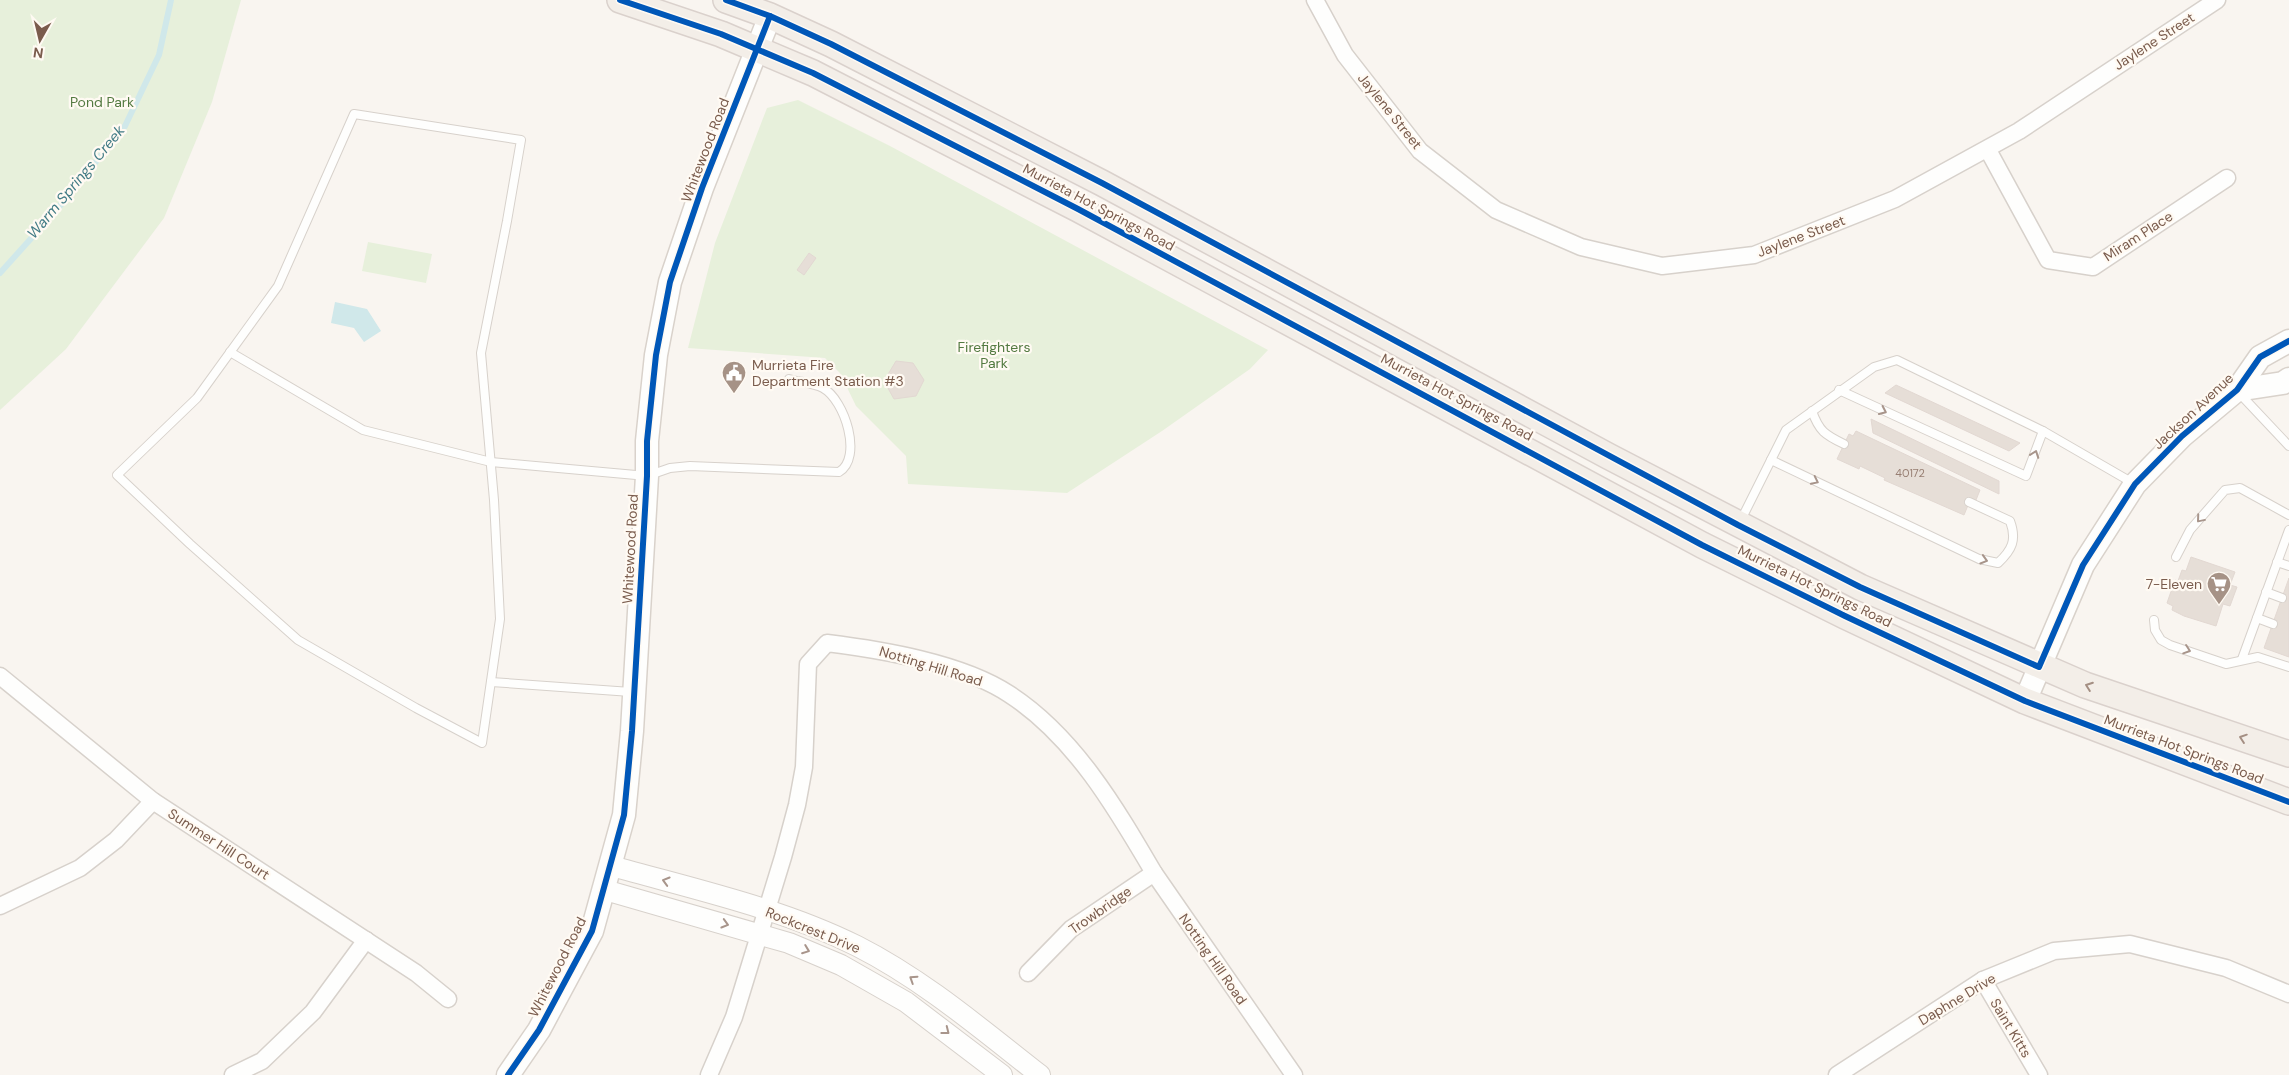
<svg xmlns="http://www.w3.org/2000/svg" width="2289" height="1075" font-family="'DM Sans',sans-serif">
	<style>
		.green { fill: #e7f0db }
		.water { fill: #d0e8ea }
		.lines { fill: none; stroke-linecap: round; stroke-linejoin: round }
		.stream { stroke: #d0e8ea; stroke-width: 6 }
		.building { fill: #e6ded7; stroke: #e2d8d2 }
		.service-casing { stroke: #d7d1cb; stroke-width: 10 }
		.minor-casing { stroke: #d7d1cb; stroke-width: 19 }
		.tertiary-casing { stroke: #d7d1cb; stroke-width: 22 }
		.secondary-casing { stroke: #d9d2cb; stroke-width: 25 }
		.primary-casing { stroke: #dad1cc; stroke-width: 28 }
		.service { stroke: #fefefd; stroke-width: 8 }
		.minor { stroke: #fefefd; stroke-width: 16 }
		.tertiary { stroke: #fefefd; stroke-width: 20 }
		.secondary { stroke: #fefefd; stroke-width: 22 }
		.primary { stroke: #f3eee8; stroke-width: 25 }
		.cycleway-casing { stroke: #fffaf3; stroke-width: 9 }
		.cycleway { stroke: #0057b8; stroke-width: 6 }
		.oneway { stroke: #a8958b }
		.oneway2 { stroke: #a48f83 }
		.labels { text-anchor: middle; stroke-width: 4.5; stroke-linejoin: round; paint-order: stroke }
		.number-label { font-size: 11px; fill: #977e72 }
		.street-label { font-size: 14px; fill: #7a5c4d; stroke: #fffaf3 }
		.park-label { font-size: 14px; fill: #537a41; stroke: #fffaf3 }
		.poi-label { font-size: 14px; fill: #7a5c4d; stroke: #fffaf3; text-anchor: start }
		.water-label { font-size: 15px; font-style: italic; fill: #437c86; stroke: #fffaf3 }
	</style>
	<rect width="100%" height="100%" fill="#f9f5f0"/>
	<g class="green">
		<polygon points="0,0 241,0 212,102 164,218 66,349 0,410"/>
		<polygon points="798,100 890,146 1268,350 1250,369 1162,431 1067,493 908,484 906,456 856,406 840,373 825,358 688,348 715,243 767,108"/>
		<polygon points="368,242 432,254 426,283 362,271"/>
	</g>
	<polygon class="water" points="335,302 367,309 381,331 364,342 354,328 331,323"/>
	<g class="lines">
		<polyline class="stream" points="0,273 54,213 125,126 159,55 171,0"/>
	</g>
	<g class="building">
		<polygon points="809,253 816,258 804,275 797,270"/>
		<polygon points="896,361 913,363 924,380 916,396 894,399 884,381"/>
		<polygon points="1896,385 2020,443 2009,451 1885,393"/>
		<polygon points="1871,419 1999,481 1999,494 1873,433"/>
		<polygon points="1856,431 1980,490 1976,500 1971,498 1964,515 1884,480 1885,478 1860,466 1859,469 1837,459 1849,434 1853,436"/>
		<polygon points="2191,557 2235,572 2230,585 2237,587 2230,606 2223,604 2216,626 2184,616 2172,610 2173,606 2167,603 2175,580 2178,581 2182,570 2186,571"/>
		<polygon points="2289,578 2289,657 2264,648"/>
	</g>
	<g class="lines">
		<defs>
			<g id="service">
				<polygon points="354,114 521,140 507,221 481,353 494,500 500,619 482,743 416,708 298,640 190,544 117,475 197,398 278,286"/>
				<path d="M 230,352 L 363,430 L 491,462 L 647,476 L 670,468 L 690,466 L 839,472 C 863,458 845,400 823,388 C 814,383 799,382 789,379"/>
				<polyline points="1839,390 2026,476 2043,431"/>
				<polyline points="2240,394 2289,446"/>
				<path d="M 1812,411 C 1819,431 1825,435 1844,444"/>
				<path d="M 1771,460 L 1979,559 L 1998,563 C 2012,550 2017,540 2010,521 L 1969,502"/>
				<polyline points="1740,522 1786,430 1874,367 1897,360 2043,431 2133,483"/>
				<polyline points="2176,557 2190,530 2225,490 2240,488 2289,515"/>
				<polyline points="2277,562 2289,566"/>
				<polyline points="2266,592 2282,598"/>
				<polyline points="2257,618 2273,624"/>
				<polyline points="2154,620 2155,630 2161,640 2170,645 2226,664 2258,657 2289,667"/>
				<polyline points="2242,659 2289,530"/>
				<polyline points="491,682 631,692"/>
			</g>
			<g id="minor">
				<polyline points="1315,0 1345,55 1420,151 1496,210 1581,247 1662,266 1754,255 1895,199 2019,131 2217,0"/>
				<polyline points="1988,150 2048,260 2093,267 2227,178"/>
				<polyline points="0,676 153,801 416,973 448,999"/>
				<polyline points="0,906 80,868 116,840 153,801"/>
				<polyline points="1028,973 1071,929 1154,873"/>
				<polyline points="1983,980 2039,1075"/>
				<polyline points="233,1075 262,1061 313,1012 366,940"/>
				<path d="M 709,1075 L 734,1017 L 783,857 L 797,805 L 804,767 L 808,664 L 827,643 C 883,650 962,663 1009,694 C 1074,736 1116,808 1154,873 L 1294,1075"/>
				<polyline points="1837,1075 1983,980 2054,951 2130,944 2226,968 2289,994"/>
			</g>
			<g id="tertiary">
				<path d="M 612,866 C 693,889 781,908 857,946 C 924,980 981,1029 1040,1075"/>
				<polyline points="605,890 789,943 841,965 906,1002 1002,1075"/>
			</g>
			<g id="secondary">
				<polyline points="2237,390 2283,383 2289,379"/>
				<polyline points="2025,701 2083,565 2135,484 2182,436 2237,390 2260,357 2289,341"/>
				<polyline points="508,1075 539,1030 592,931 624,815 632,731 647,476 647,441 656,355 670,282 702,188 770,16"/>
			</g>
			<g id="primary">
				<polyline points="620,0 721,34 813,73 1078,209 1702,545 1845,616 2025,701 2289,802"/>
				<polyline points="726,0 770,16 831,44 1102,183 1608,456 1860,587 2085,685 2289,754"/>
			</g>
		</defs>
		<use href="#service" class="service-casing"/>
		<use href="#minor" class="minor-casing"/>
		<use href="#tertiary" class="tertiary-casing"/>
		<use href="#secondary" class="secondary-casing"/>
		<use href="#primary" class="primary-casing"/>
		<use href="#service" class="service"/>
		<use href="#minor" class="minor"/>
		<use href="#tertiary" class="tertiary"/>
		<use href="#secondary" class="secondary"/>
		<use href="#primary" class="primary"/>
		<defs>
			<g id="cycleway">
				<polyline points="620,0 721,34 813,73 1078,209 1702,545 1845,616 2025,701 2289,802"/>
				<polyline points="726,0 770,16 831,44 1102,183 1738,525 1860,587 2039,667 2083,565 2135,484 2182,436 2237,390 2260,357 2289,341"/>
				<polyline points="508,1075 539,1030 592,931 624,815 632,731 647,476 647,441 656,355 670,282 702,188 770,16"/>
			</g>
		</defs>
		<use href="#cycleway" class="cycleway-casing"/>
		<use href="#cycleway" class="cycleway"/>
	</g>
	<defs><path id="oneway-chevron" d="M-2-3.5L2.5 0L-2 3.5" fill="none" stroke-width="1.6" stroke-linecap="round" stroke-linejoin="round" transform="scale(1.25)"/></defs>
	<g class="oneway">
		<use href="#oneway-chevron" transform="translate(1883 411) rotate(25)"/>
		<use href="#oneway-chevron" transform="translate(2035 454) rotate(-70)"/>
		<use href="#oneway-chevron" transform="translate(1815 481) rotate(26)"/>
		<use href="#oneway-chevron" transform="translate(2200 519) rotate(130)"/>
		<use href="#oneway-chevron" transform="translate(1984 560) rotate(17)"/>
		<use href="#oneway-chevron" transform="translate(2187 650) rotate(19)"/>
		<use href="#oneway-chevron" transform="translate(666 881) rotate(-164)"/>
		<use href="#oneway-chevron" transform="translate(725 924) rotate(16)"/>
		<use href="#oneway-chevron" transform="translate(806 950) rotate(21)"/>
		<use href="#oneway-chevron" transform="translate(913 979) rotate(-147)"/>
		<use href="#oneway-chevron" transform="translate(946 1031) rotate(38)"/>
	</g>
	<g class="oneway2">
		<use href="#oneway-chevron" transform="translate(2089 686) rotate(-160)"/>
		<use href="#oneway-chevron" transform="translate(2243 738) rotate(-161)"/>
	</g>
	<defs>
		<symbol id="civic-pin" viewBox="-11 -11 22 30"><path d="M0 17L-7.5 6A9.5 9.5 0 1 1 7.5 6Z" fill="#a69286" stroke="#fffaf3"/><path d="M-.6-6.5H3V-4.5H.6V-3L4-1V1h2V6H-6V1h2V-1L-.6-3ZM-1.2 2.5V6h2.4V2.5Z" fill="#fff"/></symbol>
		<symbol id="supermarket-pin" viewBox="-11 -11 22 30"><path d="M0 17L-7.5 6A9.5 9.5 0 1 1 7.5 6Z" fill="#a69286" stroke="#fffaf3"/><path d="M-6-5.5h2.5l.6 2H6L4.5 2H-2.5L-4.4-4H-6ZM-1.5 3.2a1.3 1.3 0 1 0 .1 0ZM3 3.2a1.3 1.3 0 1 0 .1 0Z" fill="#fff"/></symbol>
	</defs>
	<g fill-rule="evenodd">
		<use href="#civic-pin" x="720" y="359" width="28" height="38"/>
		<use href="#supermarket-pin" x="2205" y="570" width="28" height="38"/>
	</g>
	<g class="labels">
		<g class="number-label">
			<text x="1910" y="477">40172</text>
		</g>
		<g class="street-label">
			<text transform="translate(2154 41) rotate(-33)" y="5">Jaylene Street</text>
			<text transform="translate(1390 111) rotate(51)" y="5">Jaylene Street</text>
			<text transform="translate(705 150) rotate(-69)" y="5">Whitewood Road</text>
			<text transform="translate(1099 207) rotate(28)" y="5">Murrieta Hot Springs Road</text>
			<text transform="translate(1801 236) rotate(-21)" y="5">Jaylene Street</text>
			<text transform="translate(2138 236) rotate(-33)" y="5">Miram Place</text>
			<text transform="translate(1457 397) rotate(28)" y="5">Murrieta Hot Springs Road</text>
			<text transform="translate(2193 411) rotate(-43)" y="5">Jackson Avenue</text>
			<text transform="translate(630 549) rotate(-87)" y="5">Whitewood Road</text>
			<text transform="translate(1815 586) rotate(26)" y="5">Murrieta Hot Springs Road</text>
			<text transform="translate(931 666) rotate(17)" y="5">Notting Hill Road</text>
			<text transform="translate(2184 749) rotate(21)" y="5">Murrieta Hot Springs Road</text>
			<text transform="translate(219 844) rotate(33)" y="5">Summer Hill Court</text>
			<text transform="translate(1100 910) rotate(-35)" y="5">Trowbridge</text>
			<text transform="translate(813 930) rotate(22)" y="5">Rockcrest Drive</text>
			<text transform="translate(1213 959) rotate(55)" y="5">Notting Hill Road</text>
			<text transform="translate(557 967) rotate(-63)" y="5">Whitewood Road</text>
			<text transform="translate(1957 999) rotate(-31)" y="5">Daphne Drive</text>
			<text transform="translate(2011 1028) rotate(59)" y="5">Saint Kitts</text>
		</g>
		<g class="park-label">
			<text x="102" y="107">Pond Park</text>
			<text x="994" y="352">Firefighters<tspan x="994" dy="16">Park</tspan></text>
		</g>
		<g class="poi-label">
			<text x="752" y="370">Murrieta Fire<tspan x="752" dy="16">Department Station #3</tspan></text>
			<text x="2202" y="589" text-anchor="end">7-Eleven</text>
		</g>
		<g class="water-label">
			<text transform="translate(76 182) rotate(-50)" y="5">Warm Springs Creek</text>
		</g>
	</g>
	<g transform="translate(40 40) rotate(188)" stroke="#fffaf3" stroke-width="4" paint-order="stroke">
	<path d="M0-4L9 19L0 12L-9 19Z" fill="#7a5c4d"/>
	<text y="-8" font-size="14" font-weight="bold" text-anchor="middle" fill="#7a5c4d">N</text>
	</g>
</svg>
